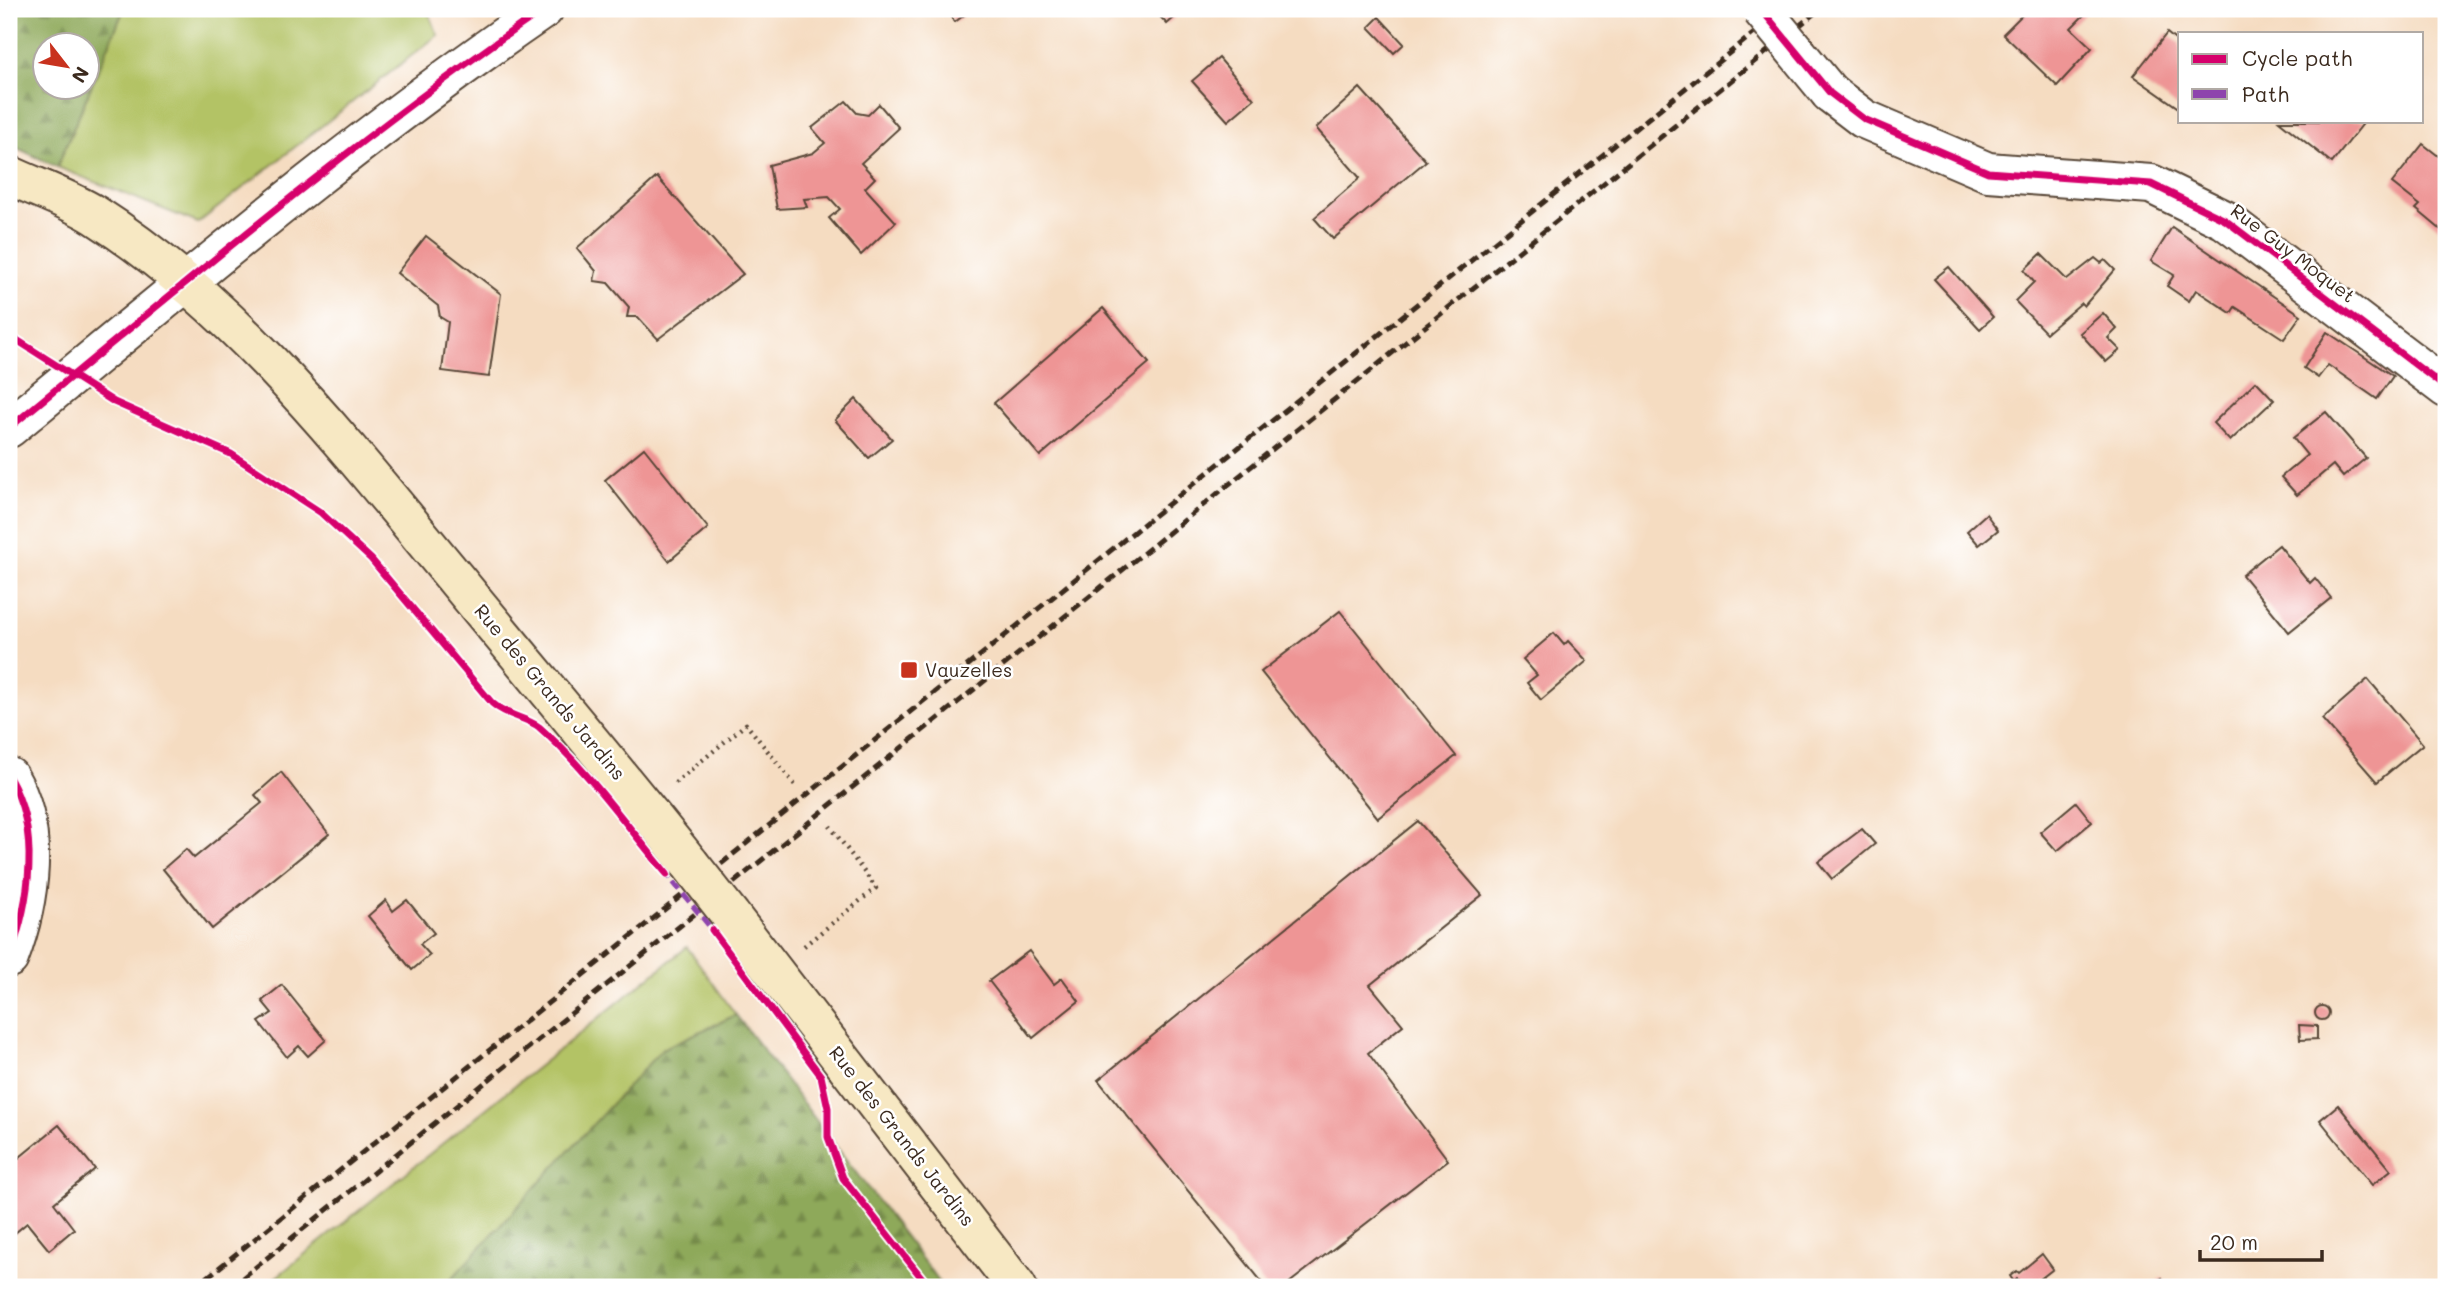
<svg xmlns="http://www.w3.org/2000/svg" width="2455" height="1296" font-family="Mali,sans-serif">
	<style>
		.green { fill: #b3c365; stroke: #777642; stroke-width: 2 }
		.forest { fill: url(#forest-firs); stroke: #646a3c; stroke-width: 2; fill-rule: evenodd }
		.building { fill: #ee9595 }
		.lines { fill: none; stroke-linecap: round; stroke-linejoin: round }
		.street-casing { stroke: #574536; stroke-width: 42 }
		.secondary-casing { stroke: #574536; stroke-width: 42 }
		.path { stroke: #574536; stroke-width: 4.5; stroke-dasharray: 2 5; stroke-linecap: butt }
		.street { stroke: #fff; stroke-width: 38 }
		.secondary { stroke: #f7e8c3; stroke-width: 38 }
		.rail { stroke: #3b2a1e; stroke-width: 5; stroke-dasharray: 10 5; stroke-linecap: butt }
		.street-bridge-casing { stroke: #574536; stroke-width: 42; stroke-linecap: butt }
		.secondary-bridge-casing { stroke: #574536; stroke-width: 42; stroke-linecap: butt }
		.street-bridge { stroke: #fff; stroke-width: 38 }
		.secondary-bridge { stroke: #f7e8c3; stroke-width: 38 }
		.quiet { stroke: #8e44ad; stroke-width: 5; stroke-dasharray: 10 5; stroke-linecap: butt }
		.cycleway-casing { stroke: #fff; stroke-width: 11 }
		.cycleway { stroke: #d6006c; stroke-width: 7 }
		.poi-dot { fill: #c8321e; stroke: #fff; stroke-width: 2.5 }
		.labels { text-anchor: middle; stroke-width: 5; stroke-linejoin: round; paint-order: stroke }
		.street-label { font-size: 19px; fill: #3b2a1e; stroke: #fff }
		.poi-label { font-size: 19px; fill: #3b2a1e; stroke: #fff; text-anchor: start }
	</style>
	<defs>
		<pattern id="forest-firs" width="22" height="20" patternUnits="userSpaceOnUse" patternTransform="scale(1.75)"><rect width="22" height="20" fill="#8ea95a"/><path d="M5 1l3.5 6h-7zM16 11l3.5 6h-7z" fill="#758a4a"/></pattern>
	</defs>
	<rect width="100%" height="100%" fill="#fff"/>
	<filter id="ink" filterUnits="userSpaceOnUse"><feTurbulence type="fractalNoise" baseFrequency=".0143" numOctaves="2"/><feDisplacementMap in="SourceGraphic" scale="14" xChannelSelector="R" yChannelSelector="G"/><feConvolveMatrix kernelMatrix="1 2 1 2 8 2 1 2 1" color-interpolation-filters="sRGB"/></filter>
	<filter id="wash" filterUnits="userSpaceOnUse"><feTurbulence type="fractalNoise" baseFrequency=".00686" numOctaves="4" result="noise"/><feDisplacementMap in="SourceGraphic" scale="28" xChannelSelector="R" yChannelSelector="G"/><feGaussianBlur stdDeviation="1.57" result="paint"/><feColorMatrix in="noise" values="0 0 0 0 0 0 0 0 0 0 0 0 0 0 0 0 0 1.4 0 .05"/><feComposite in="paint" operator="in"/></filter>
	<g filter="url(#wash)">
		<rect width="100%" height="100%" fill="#f5dcc1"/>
		<g class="green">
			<polygon points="124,9 427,9 438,35 198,223 57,167"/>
			<polygon points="687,947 736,1015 662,1049 446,1287 264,1287"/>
		</g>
		<g class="forest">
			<path d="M 9,9 L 124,9 L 57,167 L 9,144 ZM 46,46 L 88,46 L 88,88 L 46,88 Z"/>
			<polygon points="736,1015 943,1287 444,1287 662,1049"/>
		</g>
		<g id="blocks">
			<g class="building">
				<polygon points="945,9 972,9 955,22"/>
				<polygon points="1153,9 1184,9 1167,24"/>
				<polygon points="2028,9 2090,9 2071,28 2092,48 2057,86 2003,34"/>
				<polygon points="1379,17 1404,44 1394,53 1369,27"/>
				<polygon points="2167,33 2180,44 2180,109 2133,76"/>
				<polygon points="1219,58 1254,99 1228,121 1192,81"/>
				<polygon points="1360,88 1426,161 1333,239 1314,218 1360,178 1316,128"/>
				<polygon points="846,101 857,113 868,115 879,104 899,128 861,163 875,178 865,188 896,222 861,255 829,218 840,209 829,197 804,199 807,207 777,209 769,165 813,153 825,143 812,128"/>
				<polygon points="2279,121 2365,121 2332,163"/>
				<polygon points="2423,144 2446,162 2446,234 2416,209 2420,205 2392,183"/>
				<polygon points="657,177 743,274 658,339 638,317 627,317 629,307 608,283 594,281 596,271 577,248"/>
				<polygon points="2172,227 2301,315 2284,339 2235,307 2231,313 2196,290 2189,301 2167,286 2174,275 2151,261"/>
				<polygon points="426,236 501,294 489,377 442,371 448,322 440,317 438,306 397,273"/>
				<polygon points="2041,254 2067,280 2095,258 2101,263 2105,260 2115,270 2084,306 2081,303 2046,333 2015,301 2034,282 2024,270"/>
				<polygon points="1949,267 1993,317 1980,329 1934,279"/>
				<polygon points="1103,308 1149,363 1040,456 994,403"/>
				<polygon points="2103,313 2117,329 2108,338 2120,350 2106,362 2080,333"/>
				<polygon points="2327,332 2393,376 2377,399 2328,365 2318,378 2304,368"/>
				<polygon points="2256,381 2274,400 2230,441 2213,423"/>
				<polygon points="856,399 892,439 869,458 835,420"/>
				<polygon points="2326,412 2366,458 2343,477 2333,465 2297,495 2281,477 2307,455 2293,438"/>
				<polygon points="644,448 708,528 669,561 605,480"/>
				<polygon points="1986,514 1998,530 1979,545 1967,531"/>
				<polygon points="2279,545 2310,583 2315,578 2331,598 2289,632 2242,575"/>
				<polygon points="1340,611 1456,756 1378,818 1261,672"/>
				<polygon points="1554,633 1564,645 1568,641 1587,661 1541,700 1527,683 1537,675 1523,659"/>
				<polygon points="2368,679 2423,744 2377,782 2322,719"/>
				<polygon points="281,772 329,834 212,929 163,869 186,849 194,858 262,803 255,795"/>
				<polygon points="2076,802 2092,822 2057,851 2040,832"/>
				<polygon points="1418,821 1482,895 1370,985 1403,1025 1368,1053 1448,1160 1284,1287 1266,1287 1098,1080"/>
				<polygon points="1862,829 1875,844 1832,879 1818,862"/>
				<polygon points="386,900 393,911 407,900 434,933 420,944 430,955 412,970 368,916"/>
				<polygon points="1029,951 1054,984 1062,978 1079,1001 1033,1038 989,981"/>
				<polygon points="282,985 326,1040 308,1056 299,1046 287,1057 259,1022 272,1013 262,1001"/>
				<circle cx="2322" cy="1013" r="7"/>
				<polygon points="2299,1025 2317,1026 2317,1039 2300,1040"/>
				<polygon points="2338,1105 2391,1170 2372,1185 2320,1120"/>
				<polygon points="59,1125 95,1169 54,1203 74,1229 49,1250 27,1223 9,1238 9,1166"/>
				<polygon points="2042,1254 2053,1269 2030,1287 2024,1287 2017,1279 2014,1282 2010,1276 2017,1271 2019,1273"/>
				<polygon points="2162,1278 2169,1287 2150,1287"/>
			</g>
		</g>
	</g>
	<g filter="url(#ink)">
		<use href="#blocks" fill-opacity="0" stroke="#574536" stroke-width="2"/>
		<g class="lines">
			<defs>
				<g id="street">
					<polyline points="1830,93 1864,119 1988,172 2151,184 2225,220 2446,388"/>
					<path d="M 9,428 C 183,285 357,137 544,9"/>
					<path d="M 9,777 C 41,831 30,902 9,958"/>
				</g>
				<g id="secondary">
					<path d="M 9,175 C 37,188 69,199 95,215 C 239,307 347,448 455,578 C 533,673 613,767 690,864"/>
					<polyline points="731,916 1017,1287"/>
				</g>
			</defs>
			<use href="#street" class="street-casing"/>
			<use href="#secondary" class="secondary-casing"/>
			<g class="path">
				<polyline points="675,783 746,724 795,785"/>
				<polyline points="804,946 876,888 830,826"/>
			</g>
			<use href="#street" class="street"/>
			<use href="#secondary" class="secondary"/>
			<g class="rail">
				<polyline points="195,1287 1784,9"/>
				<polyline points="231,1287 1820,9"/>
			</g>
			<defs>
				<polyline id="street-bridge" points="1761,9 1830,93"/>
				<polyline id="secondary-bridge" points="690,864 731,916"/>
			</defs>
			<use href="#street-bridge" class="street-bridge-casing"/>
			<use href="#secondary-bridge" class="secondary-bridge-casing"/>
			<use href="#street-bridge" class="street-bridge"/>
			<use href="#secondary-bridge" class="secondary-bridge"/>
			<polyline class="quiet" points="664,871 715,933"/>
			<defs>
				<g id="cycleway">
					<polyline points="1761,9 1830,93 1864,119 1988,172 2151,184 2225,220 2446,388"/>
					<path d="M 9,335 L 114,402 L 231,454 L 320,512 L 371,559 L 492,703 C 508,717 526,717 539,727 C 587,769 626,825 667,874"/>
					<path d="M 9,428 C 183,285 357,137 544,9"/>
					<path d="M 9,777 C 41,831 30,902 9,958"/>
					<polyline points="712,930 821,1076 828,1108 828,1137 843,1178 929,1287"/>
				</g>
			</defs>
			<use href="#cycleway" class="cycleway-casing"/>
			<use href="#cycleway" class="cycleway"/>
		</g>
	</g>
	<rect class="poi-dot" x="900" y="661" width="18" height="18" rx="3.5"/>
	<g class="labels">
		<g class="street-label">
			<text transform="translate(2293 253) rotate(37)" y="7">Rue Guy Moquet</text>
			<text transform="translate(550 692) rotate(50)" y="7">Rue des Grands Jardins</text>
			<text transform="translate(902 1136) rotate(52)" y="7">Rue des Grands Jardins</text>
		</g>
		<g class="poi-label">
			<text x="925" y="677">Vauzelles</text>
		</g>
	</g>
	<rect width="2455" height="1296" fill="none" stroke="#fff" stroke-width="35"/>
	<rect x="2178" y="32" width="245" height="91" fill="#ffffff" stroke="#b1aaa5" stroke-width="2"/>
	<rect x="2192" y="54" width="35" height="10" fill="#d6006c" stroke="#b1aaa5" stroke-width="2"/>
	<text x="2242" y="66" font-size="21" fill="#3b2a1e">Cycle path</text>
	<rect x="2192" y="89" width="35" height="10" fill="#8e44ad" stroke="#b1aaa5" stroke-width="2"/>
	<text x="2242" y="102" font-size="21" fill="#3b2a1e">Path</text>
	<g transform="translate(66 66) rotate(121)"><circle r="33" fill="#ffffff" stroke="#b1aaa5" stroke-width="2"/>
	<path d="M0-5L12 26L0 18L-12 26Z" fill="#c8321e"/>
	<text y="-10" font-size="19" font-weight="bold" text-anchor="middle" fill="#3b2a1e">N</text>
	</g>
	<path d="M2200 1250v10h122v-10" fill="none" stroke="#3b2a1e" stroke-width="3.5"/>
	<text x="2210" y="1250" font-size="21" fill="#3b2a1e" stroke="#ffffff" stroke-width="5" paint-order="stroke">20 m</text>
</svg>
